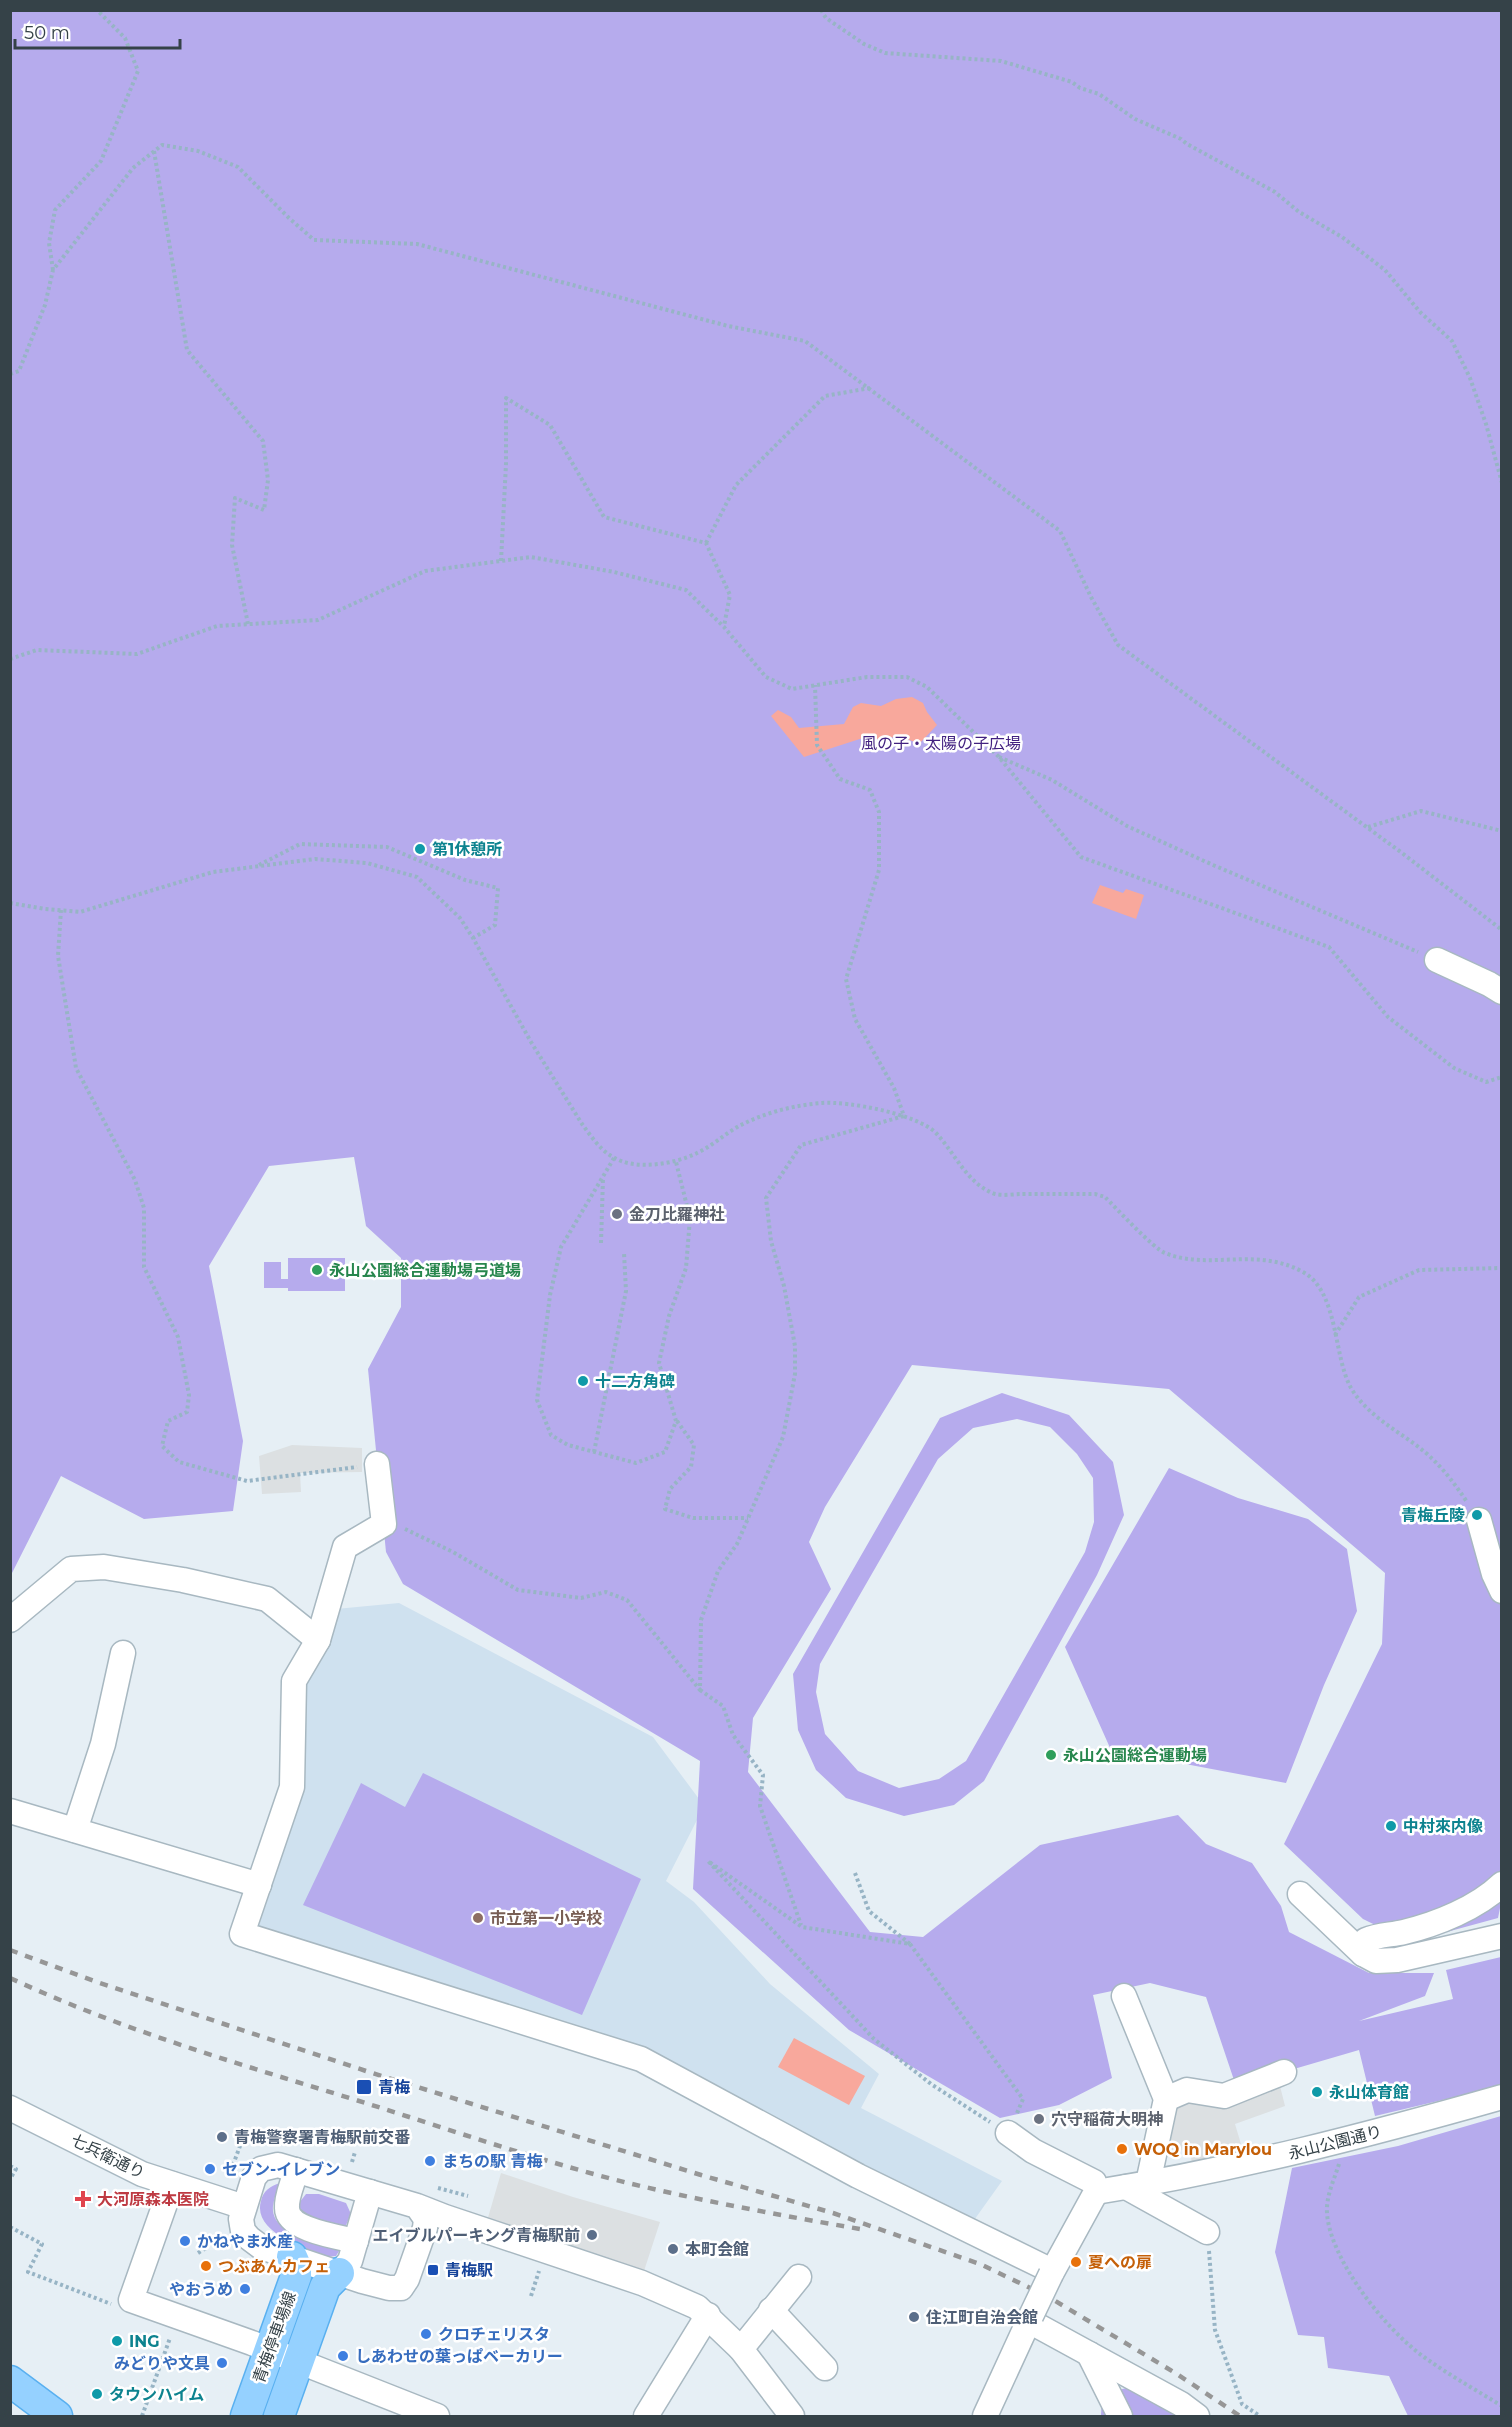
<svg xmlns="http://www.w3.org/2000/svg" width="1512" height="2427" font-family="Montserrat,'Noto Sans JP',sans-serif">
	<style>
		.education { fill: #cfe1ef }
		.green { fill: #b6abed; fill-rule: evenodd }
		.parking { fill: #dce0e2 }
		.water { fill: #f8a89c }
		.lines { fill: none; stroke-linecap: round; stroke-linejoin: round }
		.minor-casing { stroke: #a8b8c1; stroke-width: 27 }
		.major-casing { stroke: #59b0f0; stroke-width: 33 }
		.path { stroke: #97b4c5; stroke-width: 4; stroke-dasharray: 3 3; stroke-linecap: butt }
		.minor { stroke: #fff; stroke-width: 24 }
		.major { stroke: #95d1ff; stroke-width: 30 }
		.rail { stroke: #969696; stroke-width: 4.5; stroke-dasharray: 8 8; stroke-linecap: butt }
		.minor-bridge-casing { stroke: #a8b8c1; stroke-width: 27; stroke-linecap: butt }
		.minor-bridge { stroke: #fff; stroke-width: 24 }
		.culture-dot { fill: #0f9aa8; stroke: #fff; stroke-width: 2 }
		.worship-dot { fill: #6b7280; stroke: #fff; stroke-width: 2 }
		.leisure-dot { fill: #2e9e5b; stroke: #fff; stroke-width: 2 }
		.education-dot { fill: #8d6e63; stroke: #fff; stroke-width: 2 }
		.transit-dot { fill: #1a4fb4; stroke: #fff; stroke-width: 2 }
		.service-dot { fill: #5c6f8a; stroke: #fff; stroke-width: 2 }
		.food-dot { fill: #e8710a; stroke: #fff; stroke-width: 2 }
		.shop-dot { fill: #3f7fe0; stroke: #fff; stroke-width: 2 }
		.health-dot { fill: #e0444e; stroke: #fff; stroke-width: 2 }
		.labels { text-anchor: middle; stroke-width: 5; stroke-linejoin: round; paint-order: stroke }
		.park-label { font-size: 16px; fill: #422180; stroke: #fff }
		.culture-label { font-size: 16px; font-weight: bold; fill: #0d838f; stroke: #fff; text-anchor: start }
		.worship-label { font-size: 16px; font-weight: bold; fill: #5b616d; stroke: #fff; text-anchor: start }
		.leisure-label { font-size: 16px; font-weight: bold; fill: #27864d; stroke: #fff; text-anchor: start }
		.education-label { font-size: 16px; font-weight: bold; fill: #785e54; stroke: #fff; text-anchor: start }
		.transit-label { font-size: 16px; font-weight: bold; fill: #164399; stroke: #fff; text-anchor: start }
		.service-label { font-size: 16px; font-weight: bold; fill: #4e5e75; stroke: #fff; text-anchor: start }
		.street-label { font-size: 16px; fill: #354248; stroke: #fff }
		.food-label { font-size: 16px; font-weight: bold; fill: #c56008; stroke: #fff; text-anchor: start }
		.shop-label { font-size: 16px; font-weight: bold; fill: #366cbe; stroke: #fff; text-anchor: start }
		.health-label { font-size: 16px; font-weight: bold; fill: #be3a42; stroke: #fff; text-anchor: start }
	</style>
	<rect width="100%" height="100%" fill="#e6eff5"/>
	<polygon class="education" points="399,1603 653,1737 702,1803 698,1818 666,1881 694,1902 770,1984 879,2074 861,2108 1002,2181 972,2223 646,2051 242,1934 292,1787 294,1681 336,1609"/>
	<g class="green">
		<polygon points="11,11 1501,11 1502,1898 1498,1918 1410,1942 1363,1919 1284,1844 1382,1644 1385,1573 1169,1389 912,1365 825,1507 809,1542 831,1589 753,1718 748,1772 870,1932 923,1937 1040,1845 1178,1815 1206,1844 1252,1863 1281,1906 1289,1932 1369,1973 1434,1973 1425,1996 1359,2021 1453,1999 1446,1970 1501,1957 1501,2086 1375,2116 1359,2050 1236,2086 1206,1997 1150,1983 1093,1995 1112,2078 1059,2105 1000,2118 849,2030 693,1889 700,1761 403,1584 386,1552 368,1369 401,1307 401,1258 366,1226 354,1157 269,1166 209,1266 243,1441 233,1511 144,1519 61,1476 11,1575"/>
		<polygon points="288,1258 345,1258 345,1291 288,1291 288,1288 264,1288 264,1262 281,1262 281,1279 288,1279"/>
		<path d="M 1002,1393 L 1069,1415 L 1113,1462 L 1124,1515 L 1097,1575 L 984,1781 L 954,1805 L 904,1816 L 846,1798 L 816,1770 L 798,1730 L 793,1674 L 940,1418 ZM 1017,1419 L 1050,1427 L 1077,1454 L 1093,1478 L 1094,1522 L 1085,1552 L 966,1761 L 939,1779 L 899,1788 L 858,1771 L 825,1734 L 816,1692 L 820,1664 L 938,1459 L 973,1428 Z"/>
		<polygon points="1169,1468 1238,1498 1308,1519 1347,1549 1357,1611 1324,1685 1286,1783 1111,1750 1065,1647"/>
		<polygon points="423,1773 641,1879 582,2015 303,1905 361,1783 405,1807"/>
		<polygon points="1501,2116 1501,2416 1408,2416 1389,2376 1328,2368 1324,2337 1298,2335 1275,2252 1292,2168 1398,2146"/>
		<path d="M 280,2183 C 277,2190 274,2198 273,2206 C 270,2235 320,2242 341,2248 L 336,2256 L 325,2257 C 304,2247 252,2232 261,2201 C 263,2191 270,2186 280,2183 Z"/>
		<polygon points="306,2194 319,2194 346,2203 351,2214 346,2225 341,2227 309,2219 299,2210 299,2203"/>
		<polygon points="1151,2382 1199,2416 1101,2416 1102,2394"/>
	</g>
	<g class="parking">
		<polygon points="292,1445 362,1448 362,1472 300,1473 301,1492 262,1494 259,1456"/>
		<polygon points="1279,2082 1285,2106 1235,2124 1244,2154 1192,2164 1190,2149 1161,2153 1173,2110 1189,2096"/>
		<polygon points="501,2173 573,2197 660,2222 643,2274 487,2221"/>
	</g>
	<g class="water">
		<polygon points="912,697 923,703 927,712 937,725 919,744 898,735 883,741 869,736 804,757 771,716 778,710 791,717 799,728 844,724 853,707 861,703 881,706 896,699"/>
		<polygon points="1100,885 1123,893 1126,889 1144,895 1136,919 1092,903"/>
		<polygon points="794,2038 865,2076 849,2105 778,2067"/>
	</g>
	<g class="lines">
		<defs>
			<g id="minor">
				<polyline points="1437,960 1489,984 1502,992"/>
				<polyline points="377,1464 384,1524 345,1547 318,1640 294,1681 292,1787 242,1934 641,2059 858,2176 1052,2271"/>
				<polyline points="1479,1520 1494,1574 1502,1591"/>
				<polyline points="10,1620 71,1569 104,1567 183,1580 267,1599 318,1640"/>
				<polyline points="10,1811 259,1885"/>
				<polyline points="75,1830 103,1744 123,1653"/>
				<path d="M 1502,1884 C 1477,1908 1437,1924 1404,1932 C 1391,1935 1378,1935 1366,1940 L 1363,1954 L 1376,1961 L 1397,1960 L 1502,1936"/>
				<polyline points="1300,1894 1363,1954"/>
				<polyline points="1124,1996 1166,2099 1148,2183"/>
				<polyline points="1166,2099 1187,2090 1224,2096 1284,2072"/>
				<polyline points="10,2108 142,2174 244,2207"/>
				<polyline points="1008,2133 1033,2151 1094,2182 1096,2192 1051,2274"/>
				<path d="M 296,2170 C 294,2181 286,2196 287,2208 C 287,2230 339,2237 356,2241"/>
				<polyline points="172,2184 131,2300 252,2343 437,2416"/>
				<polyline points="1126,2187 1207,2232"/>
				<path d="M 1096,2192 C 1234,2170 1368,2135 1502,2097"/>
				<polyline points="417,2206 426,2219 425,2228 407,2279 401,2288 389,2288 362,2281 261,2247 249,2238 243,2231 241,2219 254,2177 261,2169 278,2165 417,2206 445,2217 642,2283 697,2307 741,2349 792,2416"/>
				<polyline points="339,2273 350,2261 370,2192"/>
				<polyline points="771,2310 825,2368"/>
				<polyline points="1029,2321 1181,2404 1197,2416"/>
				<polyline points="741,2349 799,2277"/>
				<polyline points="1089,2354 1120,2416"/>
				<polyline points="646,2416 708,2315"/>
				<polyline points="985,2416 1031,2316"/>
			</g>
			<g id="major">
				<polyline points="10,2381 57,2416"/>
				<polyline points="246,2416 296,2276 296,2266 292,2257"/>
				<polyline points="279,2416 325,2287 339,2273"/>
			</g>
		</defs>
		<use href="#minor" class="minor-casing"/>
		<use href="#major" class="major-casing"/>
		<g class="path">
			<polyline points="821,10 826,18 864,44 885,53 1001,61 1072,82 1080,88 1099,94 1135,119 1181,139 1187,144 1275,192 1299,212 1342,237 1385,270 1420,312 1452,341 1470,378 1486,424 1502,483"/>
			<polyline points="154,151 187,350 263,441 268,480 264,510 235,498 232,545 248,624"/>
			<polyline points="53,270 49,243 55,210 101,161 138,71 125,38 97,10"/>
			<polyline points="10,374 19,371 45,305 53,270 133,168 162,145 198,151 238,167 289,218 314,240 417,244 728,326 805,341 1060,531 1091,597 1118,645 1402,853 1502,930"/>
			<polyline points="706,543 736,485 825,396 870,388"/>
			<polyline points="501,561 506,464 506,398 550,425 604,517 706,543 730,595 724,626"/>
			<polyline points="10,659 37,650 137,654 217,626 318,620 425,571 531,557 614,572 686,590 724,627 766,677 792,689 867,677 907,677 927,687 998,756 1081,857 1329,947 1388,1017 1454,1068 1486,1082 1502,1077"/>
			<polyline points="999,757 1052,780 1127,826 1213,865 1418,952"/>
			<polyline points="1368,827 1421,811 1502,831"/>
			<polyline points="259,865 300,844 387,847 465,880 498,888 495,925 473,938"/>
			<path d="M 10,903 L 45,909 L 80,912 L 213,872 L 315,859 L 367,863 L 417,877 L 460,918 L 473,938 L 531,1042 L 582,1124 C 591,1136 600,1150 613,1157 C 635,1171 675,1164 697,1153 C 712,1146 725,1134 739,1126 C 764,1113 794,1105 822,1103 C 848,1101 917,1114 936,1133 C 955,1153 967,1184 995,1194 C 1003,1196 1014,1194 1022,1194 C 1047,1194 1071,1194 1095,1194 L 1105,1197 C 1116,1208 1154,1249 1165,1253 C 1209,1271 1256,1246 1303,1272 C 1339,1292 1333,1356 1351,1388 C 1368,1417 1401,1432 1426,1453 C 1443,1468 1455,1484 1467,1502"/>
			<polyline points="61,910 58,956 76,1068 135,1180 144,1208 144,1267 178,1337 189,1395 187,1412 168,1421 162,1446 179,1462 247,1481 357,1467"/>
			<polyline points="614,1158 561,1247 550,1295 537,1400 551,1435 568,1445 636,1463 665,1452 676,1421 659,1363 669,1316 686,1268 690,1218 676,1162"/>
			<polyline points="601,1243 603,1178"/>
			<polyline points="1335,1335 1359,1297 1419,1270 1502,1268"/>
			<polyline points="677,1421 694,1445 691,1467 670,1489 665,1509 693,1518 748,1518"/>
			<polyline points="594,1452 626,1291 624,1253"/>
			<polyline points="405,1529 453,1552 518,1590 581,1598 606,1592 627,1600 700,1690 701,1620 718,1571 737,1544 783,1437 795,1374 795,1346 784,1286 771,1241 766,1198 801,1145 904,1116 894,1088 855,1019 846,979 879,870 879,812 870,790 840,779 817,745 815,685"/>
			<polyline points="700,1690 723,1706 733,1735 763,1775 760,1806 801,1925"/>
			<polyline points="855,1873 869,1911 910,1944 802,1927 708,1861 874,2039 931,2084 990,2122"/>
			<polyline points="910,1944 1023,2099 1017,2113"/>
			<polyline points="352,2162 355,2152"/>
			<path d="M 1339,2164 C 1334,2180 1326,2196 1327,2213 C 1330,2260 1386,2330 1424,2357 C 1449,2375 1476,2390 1502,2406"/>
			<polyline points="233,2165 240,2146 247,2137 260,2135 282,2142"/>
			<polyline points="10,2166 16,2169 10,2179"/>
			<polyline points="438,2188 468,2196"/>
			<polyline points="10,2227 42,2244 28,2272 111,2304"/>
			<polyline points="1209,2251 1215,2330 1242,2404 1260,2416"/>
			<polyline points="198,2253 206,2248"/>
			<polyline points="531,2296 539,2271"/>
			<polyline points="142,2416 170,2338"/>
		</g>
		<use href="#minor" class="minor"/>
		<use href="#major" class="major"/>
		<g class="rail">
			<polyline points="10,1950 97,1982 369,2072 701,2175 833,2213 980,2264 1047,2296 1177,2374 1240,2416"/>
			<path d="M 10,1978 C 122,2030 239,2064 356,2100 C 442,2127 528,2157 616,2180 C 696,2200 779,2215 860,2229"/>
		</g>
		<defs>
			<polyline id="minor-bridge" points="1031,2316 1051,2274"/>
		</defs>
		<use href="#minor-bridge" class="minor-bridge-casing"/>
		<use href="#minor-bridge" class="minor-bridge"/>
	</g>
	<g class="culture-dot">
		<circle cx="420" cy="849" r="6"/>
		<circle cx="583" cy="1381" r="6"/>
		<circle cx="1477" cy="1515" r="6"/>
		<circle cx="1391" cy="1826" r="6"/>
		<circle cx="1317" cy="2092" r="6"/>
		<circle cx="117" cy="2341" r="6"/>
		<circle cx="97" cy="2394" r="6"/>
	</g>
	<g class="worship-dot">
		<circle cx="617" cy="1214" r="6"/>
		<circle cx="1039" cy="2119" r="6"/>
	</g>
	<g class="leisure-dot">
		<circle cx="317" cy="1270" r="6"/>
		<circle cx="1051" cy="1755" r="6"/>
	</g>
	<circle class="education-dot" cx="478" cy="1918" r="6"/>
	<g class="transit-dot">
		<rect x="356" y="2079" width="16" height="16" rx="3"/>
		<rect x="427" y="2264" width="12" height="12" rx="3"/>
	</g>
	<g class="service-dot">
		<circle cx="222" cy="2137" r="6"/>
		<circle cx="592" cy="2235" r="6"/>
		<circle cx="673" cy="2249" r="6"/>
		<circle cx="914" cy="2317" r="6"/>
	</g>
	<g class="food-dot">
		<circle cx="1122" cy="2149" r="6"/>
		<circle cx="1076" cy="2262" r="6"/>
		<circle cx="206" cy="2266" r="6"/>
	</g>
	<g class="shop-dot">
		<circle cx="430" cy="2161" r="6"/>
		<circle cx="210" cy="2169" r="6"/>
		<circle cx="185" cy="2241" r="6"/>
		<circle cx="245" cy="2289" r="6"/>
		<circle cx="426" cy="2334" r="6"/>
		<circle cx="343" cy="2356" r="6"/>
		<circle cx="222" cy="2363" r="6"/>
	</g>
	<path class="health-dot" d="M80 2190h6v6h6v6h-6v6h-6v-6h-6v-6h6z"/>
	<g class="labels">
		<g class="park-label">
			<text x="941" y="749">風の子・太陽の子広場</text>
		</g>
		<g class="culture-label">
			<text x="432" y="855">第1休憩所</text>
			<text x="595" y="1387">十二方角碑</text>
			<text x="1465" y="1521" text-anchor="end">青梅丘陵</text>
			<text x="1403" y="1832">中村來内像</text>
			<text x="1329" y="2098">永山体育館</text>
			<text x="129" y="2347">ING</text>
			<text x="109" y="2400">タウンハイム</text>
		</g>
		<g class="worship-label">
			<text x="629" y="1220">金刀比羅神社</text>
			<text x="1051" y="2125">穴守稲荷大明神</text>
		</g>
		<g class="leisure-label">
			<text x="329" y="1276">永山公園総合運動場弓道場</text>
			<text x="1063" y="1761">永山公園総合運動場</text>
		</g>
		<g class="education-label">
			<text x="490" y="1924">市立第一小学校</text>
		</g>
		<g class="transit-label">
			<text x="378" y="2093">青梅</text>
			<text x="445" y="2276">青梅駅</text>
		</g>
		<g class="service-label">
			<text x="234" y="2143">青梅警察署青梅駅前交番</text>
			<text x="580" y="2241" text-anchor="end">エイブルパーキング青梅駅前</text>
			<text x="685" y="2255">本町会館</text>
			<text x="926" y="2323">住江町自治会館</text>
		</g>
		<g class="street-label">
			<text transform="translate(1335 2142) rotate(-14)" y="6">永山公園通り</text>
			<text transform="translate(108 2156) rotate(26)" y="6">七兵衛通り</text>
			<text transform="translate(274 2337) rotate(-70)" y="6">青梅停車場線</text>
		</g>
		<g class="food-label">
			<text x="1134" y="2155">WOQ in Marylou</text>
			<text x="1088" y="2268">夏への扉</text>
			<text x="218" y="2272">つぶあんカフェ</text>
		</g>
		<g class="shop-label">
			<text x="442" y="2167">まちの駅 青梅</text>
			<text x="222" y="2175">セブン-イレブン</text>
			<text x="197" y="2247">かねやま水産</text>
			<text x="233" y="2295" text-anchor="end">やおうめ</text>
			<text x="438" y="2340">クロチェリスタ</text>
			<text x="355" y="2362">しあわせの葉っぱベーカリー</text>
			<text x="210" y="2369" text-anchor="end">みどりや文具</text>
		</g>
		<g class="health-label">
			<text x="97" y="2205">大河原森本医院</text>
		</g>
	</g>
	<rect width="1512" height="2427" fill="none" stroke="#354248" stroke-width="24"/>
	<path d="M15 39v9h165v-9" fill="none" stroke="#354248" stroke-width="3"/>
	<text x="24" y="39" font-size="18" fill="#354248" stroke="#ffffff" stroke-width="4.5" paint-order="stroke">50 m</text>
</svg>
